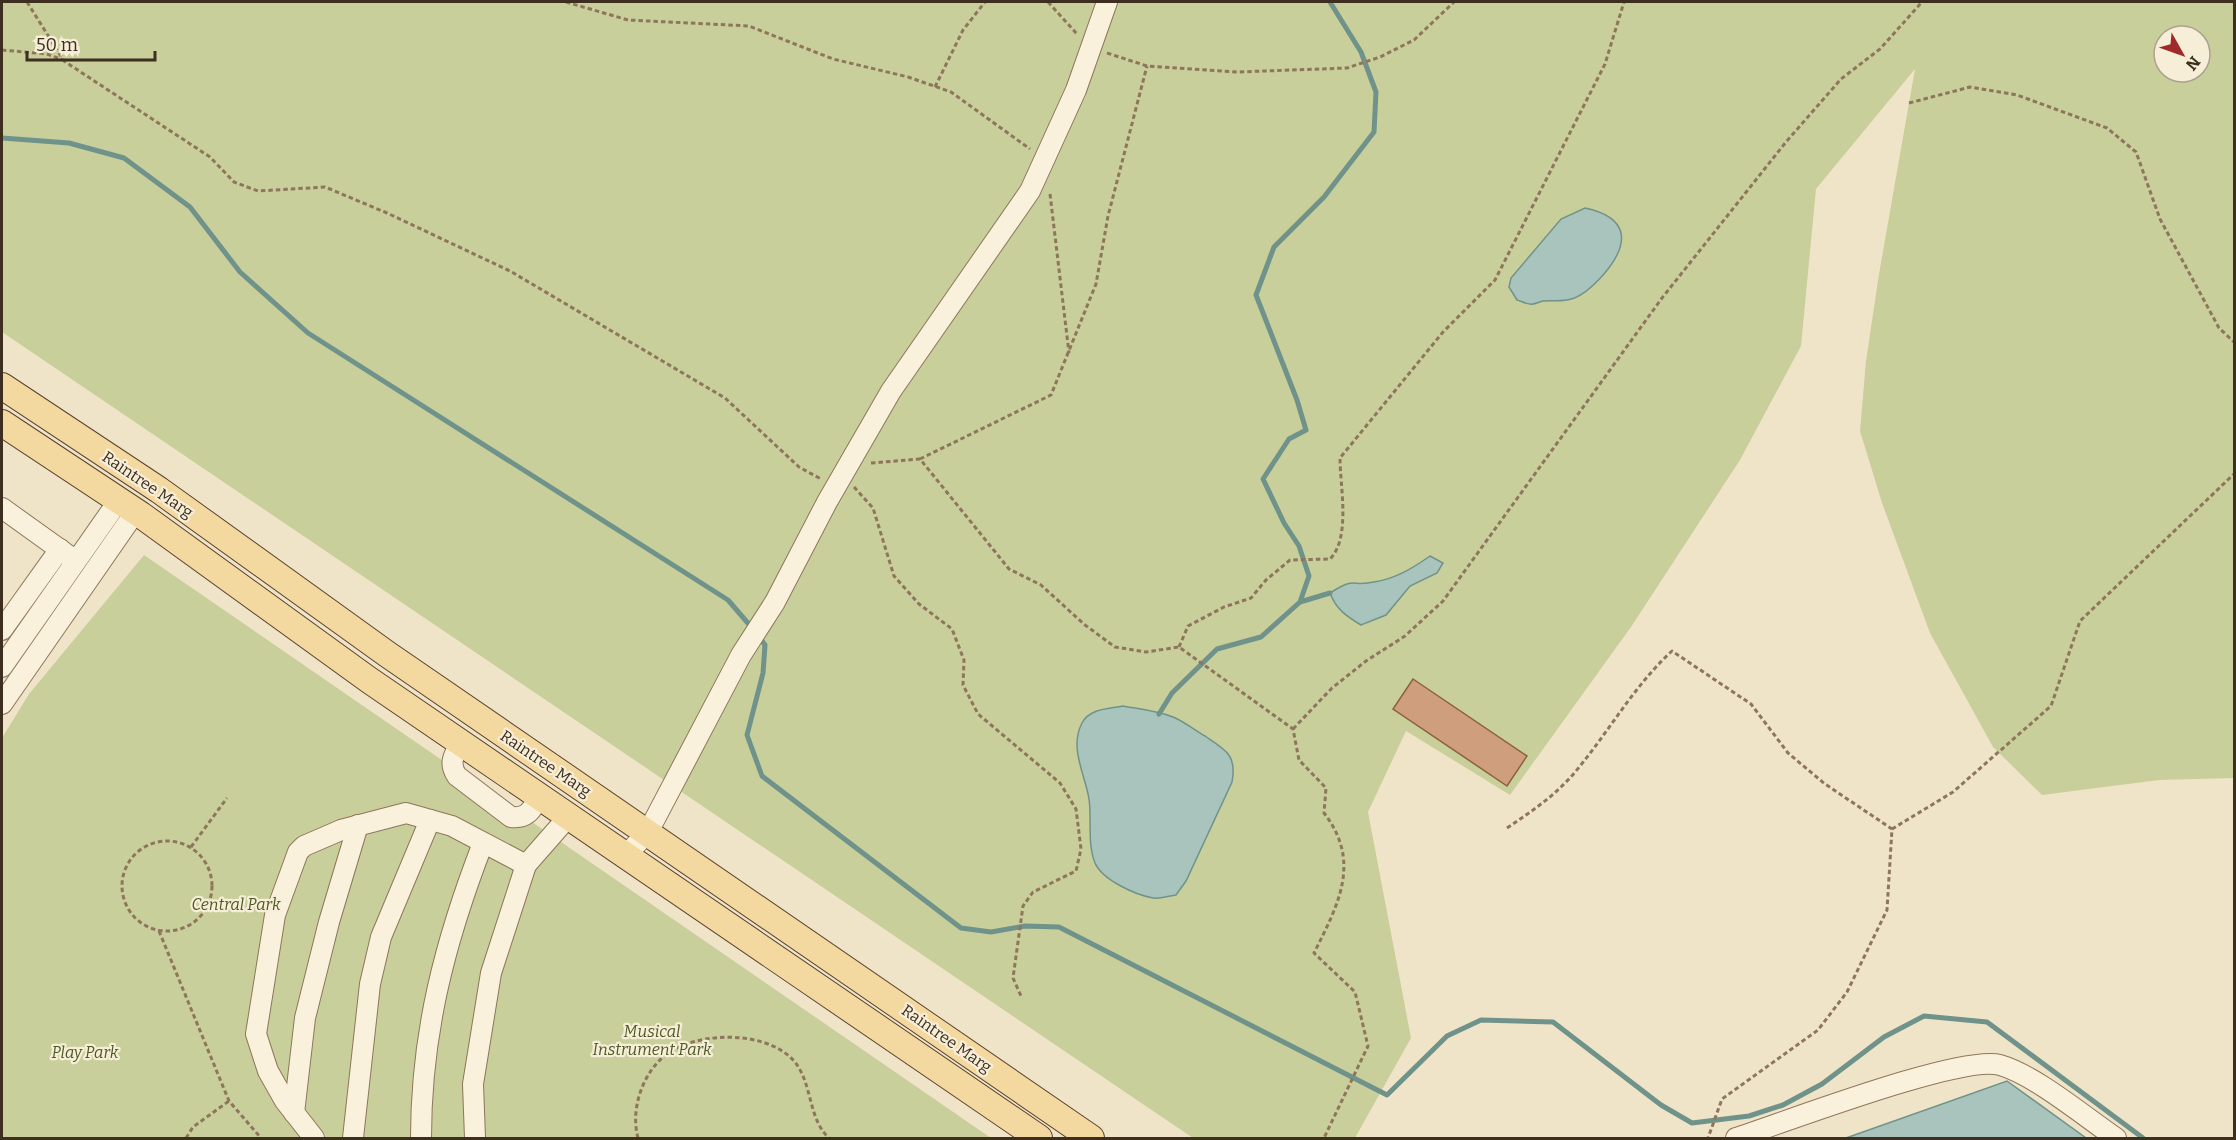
<svg xmlns="http://www.w3.org/2000/svg" width="2236" height="1140" font-family="Bitter,serif">
	<style>
		.green { fill: #c9cf9b; fill-rule: evenodd }
		.water { fill: #a9c4bc; stroke: #6f938a; stroke-width: 1.5 }
		.lines { fill: none; stroke-linecap: round; stroke-linejoin: round }
		.stream { stroke: #6f938a; stroke-width: 5 }
		.building { fill: #cf9f7d; stroke: #8d5f41; stroke-width: 1.5 }
		.minor-casing { stroke: #8d765c; stroke-width: 22 }
		.major-casing { stroke: #5b4430; stroke-width: 28 }
		.path { stroke: #8d765c; stroke-width: 3; stroke-dasharray: 4.5 3; stroke-linecap: butt }
		.minor { stroke: #faf1dc; stroke-width: 20 }
		.major { stroke: #f3d9a0; stroke-width: 26 }
		.labels { text-anchor: middle; stroke-width: 4.5; stroke-linejoin: round; paint-order: stroke }
		.street-label { font-size: 16px; fill: #3d2e20; stroke: #f7eed8 }
		.park-label { font-size: 16px; font-style: italic; fill: #4d5a26; stroke: #f7eed8 }
	</style>
	<rect width="100%" height="100%" fill="#f0e4c8"/>
	<g class="green">
		<path d="M 2,2 L 2234,2 L 2234,778 L 2159,780 L 2042,795 L 1993,747 L 1930,633 L 1882,503 L 1860,431 L 1866,361 L 1879,274 L 1915,69 L 1816,189 L 1801,346 L 1740,460 L 1631,627 L 1510,795 L 1406,731 L 1368,812 L 1411,1038 L 1355,1138 L 1193,1138 L 2,332 ZM 2164,36 L 2200,36 L 2200,72 L 2164,72 Z"/>
		<polygon points="144,555 991,1138 2,1138 2,738 29,694"/>
	</g>
	<g class="water">
		<path d="M 1585,208 C 1627,217 1632,241 1604,274 C 1596,283 1584,296 1571,299 C 1563,302 1552,300 1543,301 C 1539,302 1534,305 1530,304 C 1526,304 1521,301 1517,300 L 1509,287 L 1511,278 L 1561,219 Z"/>
		<path d="M 1430,556 L 1443,563 L 1437,573 L 1410,586 L 1386,615 L 1361,625 C 1346,616 1336,609 1330,593 C 1356,576 1350,587 1374,582 C 1395,579 1413,568 1430,556 Z"/>
		<path d="M 1123,706 C 1139,709 1158,711 1173,717 C 1185,722 1194,730 1205,736 C 1226,750 1237,755 1232,782 L 1186,881 L 1176,895 C 1169,896 1160,899 1153,898 C 1136,895 1102,880 1095,863 C 1087,843 1092,819 1089,799 C 1085,774 1069,748 1082,723 C 1090,708 1109,709 1123,706 Z"/>
		<polygon points="2007,1081 2086,1138 1846,1138"/>
	</g>
	<g class="lines">
		<g class="stream">
			<polyline points="1330,2 1361,52 1376,92 1374,132 1324,197 1274,247 1256,295 1297,400 1306,430 1289,439 1263,479 1284,523 1299,546 1309,576 1300,602 1330,593"/>
			<polyline points="2,138 69,143 124,158 190,207 240,272 308,333 728,600 753,629"/>
			<polyline points="759,637 765,645 763,673 747,735 762,776 961,928 991,932 1025,926 1059,927 1387,1095 1447,1036 1481,1020 1553,1022 1661,1105 1692,1123 1749,1116 1783,1105 1822,1084 1884,1037 1924,1016 1987,1022 2143,1138"/>
			<polyline points="1159,714 1172,693 1217,649 1261,637 1300,602"/>
		</g>
	</g>
	<polygon class="building" points="1413,679 1527,756 1507,786 1393,709"/>
	<g class="lines">
		<defs>
			<g id="minor">
				<polyline points="2,508 69,556"/>
				<polyline points="2,630 60,549"/>
				<polyline points="2,667 119,500"/>
				<polyline points="2,704 136,511"/>
				<path d="M 461,742 C 454,755 448,763 457,776 L 511,817 C 528,819 532,809 540,796"/>
				<polyline points="626,855 648,832 741,655 775,602 827,502 891,391 1030,191 1076,90 1107,2"/>
				<polyline points="294,1113 305,1018 329,922 358,825"/>
				<polyline points="314,1138 285,1101 268,1071 256,1034 275,915 298,852 304,846 341,830 406,813 452,826 526,865 569,816"/>
				<polyline points="353,1138 370,984 381,937 430,820"/>
				<path d="M 421,1138 C 421,1033 445,941 483,843"/>
				<polyline points="475,1138 473,1084 491,973 526,865"/>
				<path d="M 1736,1138 C 1783,1123 1962,1054 2000,1065 C 2035,1075 2085,1117 2116,1138"/>
			</g>
			<g id="major">
				<polyline points="2,386 159,490 387,654 1091,1138"/>
				<polyline points="2,423 141,515 369,680 1039,1138"/>
			</g>
		</defs>
		<use href="#minor" class="minor-casing"/>
		<use href="#major" class="major-casing"/>
		<g class="path">
			<polyline points="27,2 64,61 210,157 234,182 258,191 325,187 387,213 510,271 725,398 799,467 821,479"/>
			<polyline points="566,2 628,20 749,26 833,59 908,77 951,92 1030,149"/>
			<polyline points="1048,2 1077,34"/>
			<polyline points="2,50 47,54 63,60"/>
			<polyline points="1107,53 1147,66 1237,72 1347,68 1380,57 1414,40 1454,2"/>
			<polyline points="935,87 963,30 985,2"/>
			<polyline points="1909,103 1970,87 2017,95 2107,128 2136,152 2160,219 2219,328 2234,342"/>
			<polyline points="1050,194 1069,353"/>
			<polyline points="920,459 1051,395 1096,284 1108,216 1147,66"/>
			<path d="M 871,463 L 920,459 L 1009,569 L 1041,585 L 1085,625 L 1115,647 L 1146,652 L 1179,647 L 1293,729 L 1299,760 L 1326,788 L 1324,813 C 1362,862 1338,905 1314,953 L 1355,992 L 1368,1046 L 1324,1138"/>
			<polyline points="854,487 873,508 894,576 919,604 952,629 964,660 963,685 978,714 1060,783 1076,809 1081,849 1076,871 1033,892 1023,906 1013,978 1021,996"/>
			<path d="M 1179,647 L 1188,626 L 1224,607 L 1251,598 L 1266,580 L 1290,560 L 1330,559 C 1351,538 1340,486 1340,458 L 1443,332 L 1495,280 L 1605,64 L 1624,2"/>
			<polyline points="1293,729 1332,688 1366,661 1405,636 1443,601 1662,298 1786,142 1841,79 1880,49 1922,2"/>
			<path d="M 1507,828 C 1534,810 1560,792 1580,766 C 1611,728 1635,685 1672,651 L 1751,704 L 1788,753 L 1825,784 L 1892,829 L 1887,910 L 1847,992 L 1818,1030 L 1722,1099 L 1708,1138"/>
			<polyline points="1892,829 1953,792 2051,706 2080,621 2234,474"/>
			<circle cx="167" cy="886" r="45"/>
			<polyline points="191,847 227,798"/>
			<polyline points="159,931 229,1101 261,1138"/>
			<polyline points="186,1138 193,1127 229,1101"/>
			<path d="M 638,1138 C 631,1113 640,1081 658,1062 C 687,1029 775,1027 799,1068 C 812,1090 810,1121 829,1138"/>
		</g>
		<use href="#minor" class="minor"/>
		<use href="#major" class="major"/>
	</g>
	<g class="labels">
		<g class="street-label">
			<text transform="translate(148 484) rotate(34)" y="6">Raintree Marg</text>
			<text transform="translate(546 763) rotate(34)" y="6">Raintree Marg</text>
			<text transform="translate(947 1038) rotate(35)" y="6">Raintree Marg</text>
		</g>
		<g class="park-label">
			<text x="236" y="910">Central Park</text>
			<text x="652" y="1037">Musical<tspan x="652" dy="18">Instrument Park</tspan></text>
			<text x="85" y="1058">Play Park</text>
		</g>
	</g>
	<rect width="2236" height="1140" fill="none" stroke="#3d2e20" stroke-width="6"/>
	<g transform="translate(2182 54) rotate(130)"><circle r="28" fill="#f7eed8" stroke="#ada18e" stroke-width="1.5"/>
	<path d="M0-4.5L10 22L0 15L-10 22Z" fill="#9e2a2b"/>
	<text y="-9" font-size="16" font-weight="bold" text-anchor="middle" fill="#3d2e20">N</text>
	</g>
	<path d="M27 51v9h128v-9" fill="none" stroke="#3d2e20" stroke-width="3"/>
	<text x="36" y="51" font-size="18" fill="#3d2e20" stroke="#f7eed8" stroke-width="4.5" paint-order="stroke">50 m</text>
</svg>
